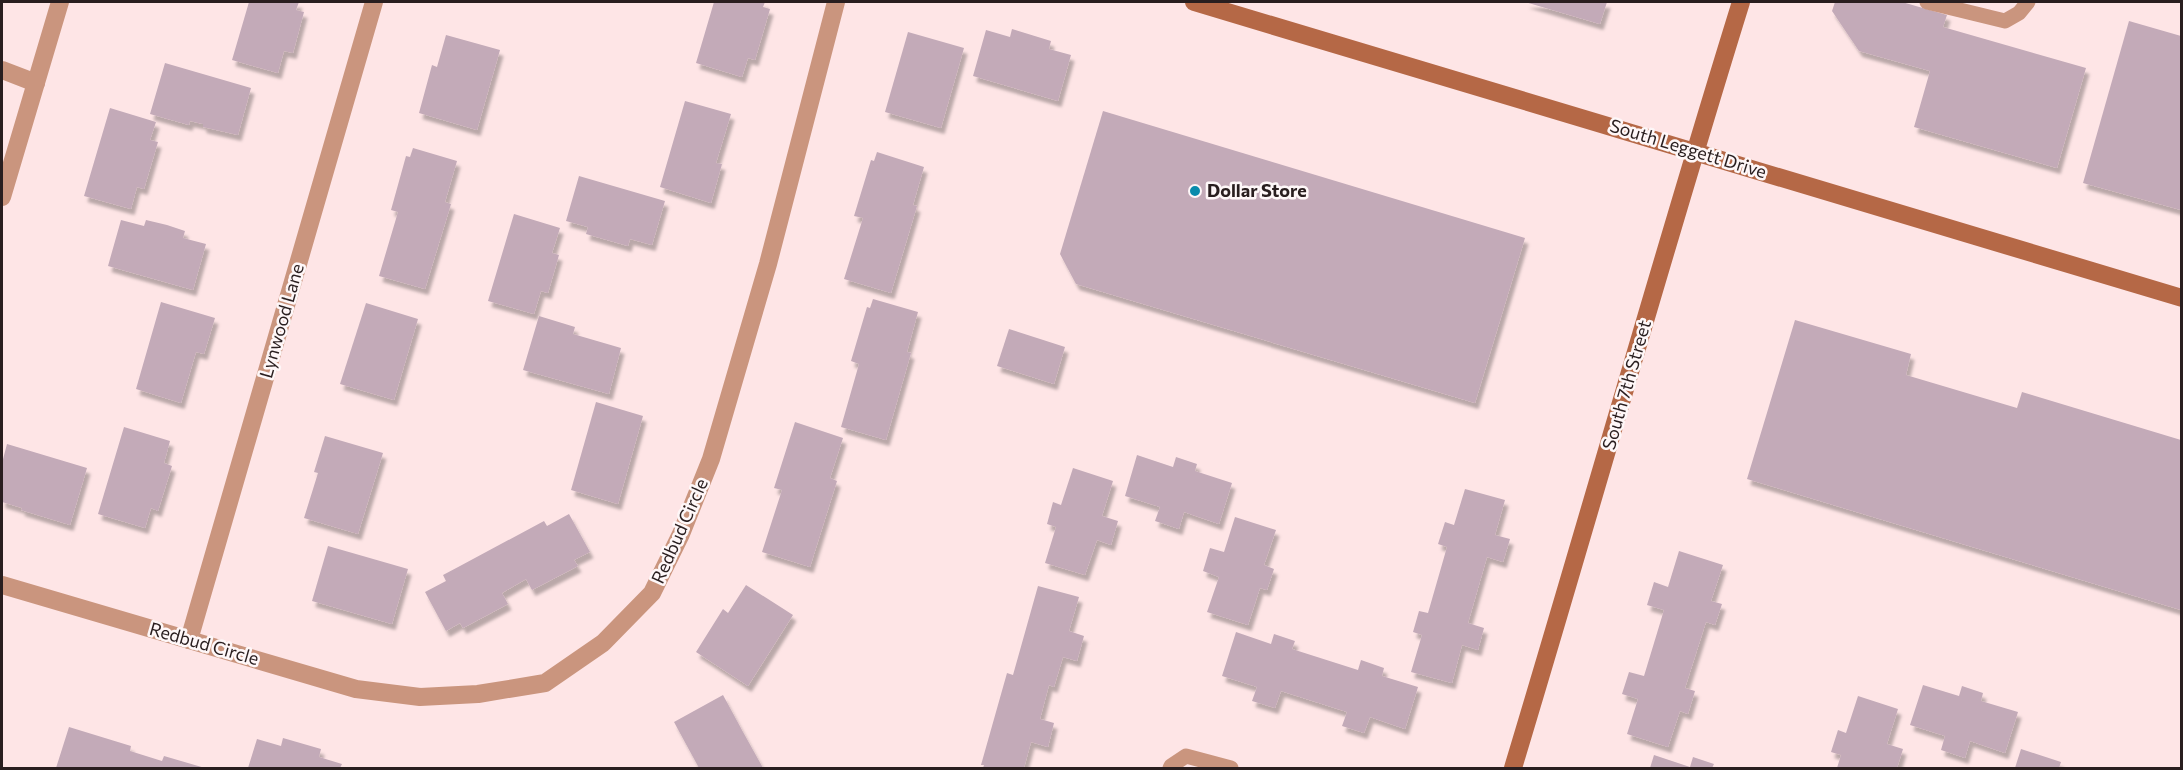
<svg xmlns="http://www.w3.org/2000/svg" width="2183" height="770" font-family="Commissioner,sans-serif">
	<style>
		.building { fill: #c3aab8; filter: url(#shadow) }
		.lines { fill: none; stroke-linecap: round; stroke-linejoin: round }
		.lane { stroke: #ca957e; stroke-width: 15 }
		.street { stroke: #ca957e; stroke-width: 18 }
		.secondary { stroke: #b56846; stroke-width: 18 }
		.poi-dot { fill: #098bac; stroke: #fef7f8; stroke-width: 2 }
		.labels { text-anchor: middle; stroke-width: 5; stroke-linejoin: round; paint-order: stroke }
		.street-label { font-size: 18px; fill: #291e1f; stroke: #fef7f8 }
		.poi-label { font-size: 18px; font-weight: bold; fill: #291e1f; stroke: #fef7f8; text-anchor: start }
	</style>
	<defs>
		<filter id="shadow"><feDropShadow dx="3.5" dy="6" stdDeviation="1.5" flood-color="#0004"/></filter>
	</defs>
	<rect width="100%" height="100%" fill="#fee5e6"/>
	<g class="building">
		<polygon points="249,2 299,2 296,10 304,12 293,53 284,51 278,73 232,60"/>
		<polygon points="714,2 765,2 763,7 770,9 755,60 748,58 742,77 696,63"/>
		<polygon points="1525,2 1607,2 1600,24"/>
		<polygon points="1835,2 1902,2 1947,15 1943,27 2086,68 2057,168 1914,127 1930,71 1859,51 1832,11"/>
		<polygon points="2129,21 2181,36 2181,210 2083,183"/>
		<polygon points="1012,29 1051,41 1049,49 1071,55 1058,101 973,76 986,30 1010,37"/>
		<polygon points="908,32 964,48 941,128 885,112"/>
		<polygon points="446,35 500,50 477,130 419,113 432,65 437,67"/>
		<polygon points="165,63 251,88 238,135 203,127 203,124 190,121 189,125 150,114"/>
		<polygon points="685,101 731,114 716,163 722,164 711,203 660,187"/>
		<polygon points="110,108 156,122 150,140 158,142 144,189 137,187 131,209 84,196"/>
		<polygon points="1103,111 1525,238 1475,403 1076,284 1060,254"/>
		<polygon points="413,148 457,161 445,202 451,204 425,289 379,276 398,212 391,210 406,156 410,157"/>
		<polygon points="877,152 924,167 913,205 917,206 891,293 844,279 863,218 854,216 871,160 874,161"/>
		<polygon points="579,176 665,201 652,245 630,239 628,246 586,234 588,227 566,221"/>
		<polygon points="514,214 560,228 552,253 559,255 548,293 541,291 534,314 488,301"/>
		<polygon points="121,220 144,226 146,220 167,225 185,231 183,238 206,244 193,290 108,266"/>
		<polygon points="873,299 918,312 907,352 911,353 886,440 841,427 859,364 851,361 867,307 870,308"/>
		<polygon points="161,302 215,318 204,354 196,352 181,403 136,389"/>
		<polygon points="366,303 418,319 394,400 340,384"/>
		<polygon points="539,316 575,327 573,334 621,348 609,394 523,370"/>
		<polygon points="1795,320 1911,354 1906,375 2017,408 2022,392 2181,440 2181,610 1747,479"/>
		<polygon points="1009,329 1065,347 1054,384 997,366"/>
		<polygon points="596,402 643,416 618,504 571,490"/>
		<polygon points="795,422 843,438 830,478 837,481 810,567 762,552 782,490 774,488"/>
		<polygon points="124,427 170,441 164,463 172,466 158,511 151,508 145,528 98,514"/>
		<polygon points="325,436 383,453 358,534 304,518 318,473 314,472"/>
		<polygon points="7,444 87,468 70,525 21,510 22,508 2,502 2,463"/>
		<polygon points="1137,455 1173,467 1176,457 1197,464 1195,471 1232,483 1219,524 1184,512 1179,529 1155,521 1160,507 1125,496"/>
		<polygon points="1073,468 1113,481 1102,516 1118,521 1111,545 1097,540 1085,575 1045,563 1056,527 1047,524 1053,502 1061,505"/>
		<polygon points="1465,489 1505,500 1495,535 1510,539 1503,562 1487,557 1468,623 1484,628 1478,650 1462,645 1452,683 1411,672 1422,635 1413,632 1419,611 1428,613 1447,547 1438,544 1445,522 1454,525"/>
		<polygon points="569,514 590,552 574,560 578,566 532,590 526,579 502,593 508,604 463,628 460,623 446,631 425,592 446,581 443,575 460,566 544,521 547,526"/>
		<polygon points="1235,517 1276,530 1264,565 1274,569 1267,590 1260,588 1248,625 1207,612 1219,577 1203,571 1210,548 1224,552"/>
		<polygon points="328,546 408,569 392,624 312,601"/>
		<polygon points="1679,551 1723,565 1711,601 1722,604 1715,625 1706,622 1685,688 1695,691 1688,714 1680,711 1668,747 1627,734 1638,699 1622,694 1629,672 1644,676 1664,610 1647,605 1654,582 1668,587"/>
		<polygon points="746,585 793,615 748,686 696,652 723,609 728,613"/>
		<polygon points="1038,586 1079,597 1069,631 1084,636 1077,661 1063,657 1054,687 1049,685 1040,719 1054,723 1048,747 1031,742 1024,768 983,768 984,765 981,765 1007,673 1013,675"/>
		<polygon points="1236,632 1271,644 1274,634 1295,641 1292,649 1358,670 1361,660 1384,668 1382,676 1418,687 1405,729 1370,717 1364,733 1342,726 1347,712 1281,691 1275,708 1252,701 1257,687 1222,676"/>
		<polygon points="1923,685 1959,696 1962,686 1983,693 1981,701 2018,712 2005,753 1970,741 1965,758 1941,750 1945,736 1910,725"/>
		<polygon points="723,695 743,732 763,768 699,768 674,722"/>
		<polygon points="1858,696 1898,709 1887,744 1903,749 1897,768 1837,768 1841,755 1831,752 1838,730 1846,733"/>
		<polygon points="69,727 131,746 130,751 162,761 164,756 205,768 56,768"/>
		<polygon points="283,738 321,749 319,757 342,764 340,768 248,768 257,739 281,746"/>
		<polygon points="2021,749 2061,762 2059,768 2015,768"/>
		<polygon points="1654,755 1690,767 1693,757 1714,764 1712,768 1650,768"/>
	</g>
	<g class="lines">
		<g class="lane">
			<polyline points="1927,2 2005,21 2019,13 2028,2"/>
			<polyline points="1170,768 1171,766 1186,756 1231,768"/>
		</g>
		<g class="street">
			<polyline points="2,70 36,83"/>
			<polyline points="2,197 60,2"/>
			<polyline points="2,585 356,689 420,697 478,694 545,683 603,643 652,593 681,534 711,459 768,264 836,2"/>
			<polyline points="189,640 374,2"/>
		</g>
		<g class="secondary">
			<polyline points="1194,2 2182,298"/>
			<path d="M 1513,768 C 1590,513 1662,256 1741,2"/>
		</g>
	</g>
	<circle class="poi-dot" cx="1195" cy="191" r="6"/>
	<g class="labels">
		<g class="street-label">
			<text transform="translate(1688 149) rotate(17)" y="6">South Leggett Drive</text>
			<text transform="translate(282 321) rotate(-74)" y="6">Lynwood Lane</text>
			<text transform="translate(1627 385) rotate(-74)" y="6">South 7th Street</text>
			<text transform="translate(680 531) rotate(-66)" y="6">Redbud Circle</text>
			<text transform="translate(204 644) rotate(16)" y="6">Redbud Circle</text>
		</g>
		<g class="poi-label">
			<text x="1207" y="197">Dollar Store</text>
		</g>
	</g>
	<rect width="2183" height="770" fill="none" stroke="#291e1f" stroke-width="6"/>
</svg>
